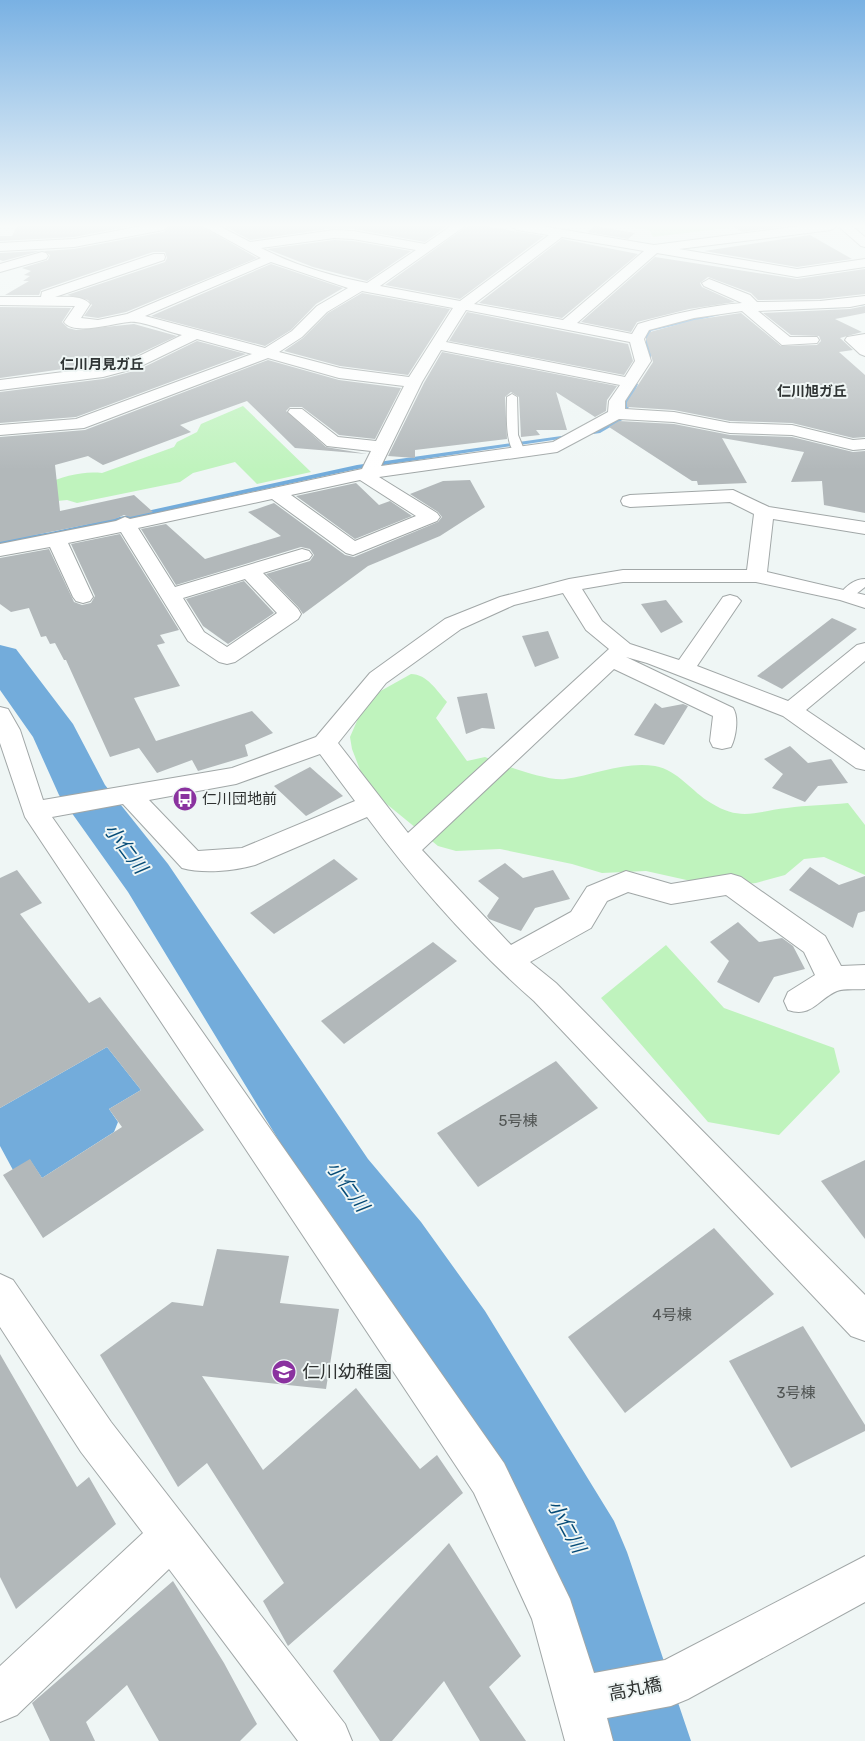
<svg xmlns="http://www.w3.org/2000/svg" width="865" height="1741" font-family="Rubik,'Noto Sans JP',sans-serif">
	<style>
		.green { fill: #bff3bd }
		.water { fill: #73acdb }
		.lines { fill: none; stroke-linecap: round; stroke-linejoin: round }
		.stream { fill: #73acdb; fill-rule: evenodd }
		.river { fill: #73acdb; fill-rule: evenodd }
		.building { fill: #b2b8ba }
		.service-casing { stroke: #a1a7a7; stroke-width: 2 }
		.minor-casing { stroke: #a1a7a7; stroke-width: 2 }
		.service { fill: #fff; fill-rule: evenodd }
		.minor { fill: #fff; fill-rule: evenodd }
		.labels { text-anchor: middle; stroke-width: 4; stroke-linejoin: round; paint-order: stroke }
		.far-neighbourhood-label { font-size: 14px; font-weight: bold; fill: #2f3434; stroke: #eff6f5 }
		.poi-label { font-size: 15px; fill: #2e3130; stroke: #eff6f5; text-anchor: start }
		.near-number-label { font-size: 15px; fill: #4f5352 }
		.near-poi-label { font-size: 18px; fill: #2e3130; stroke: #eff6f5; text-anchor: start }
		.near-street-label { font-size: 18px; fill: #2e3130; stroke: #eff6f5 }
		.near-water-label { font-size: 19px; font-style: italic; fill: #054b77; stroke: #eff6f5 }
	</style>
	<rect width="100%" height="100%" fill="#eff6f5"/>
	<g class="green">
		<polygon points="623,226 742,226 653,237 649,230"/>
		<path d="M 243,406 L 311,472 L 257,484 L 235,462 L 193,473 L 180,482 L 77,503 L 67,500 L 0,507 C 31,491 66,469 102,473 L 174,447 L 177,442 L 197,432 L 201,424 Z"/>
		<path d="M 411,674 C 427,674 437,691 447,702 L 436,718 L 467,761 L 485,757 C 503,765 546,781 565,779 C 594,775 625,761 655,766 C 678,770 692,792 711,803 C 741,822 757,811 787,808 C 807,805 828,805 848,803 L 865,825 L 865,875 L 824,857 L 804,859 L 785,875 L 756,883 L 736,885 L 691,881 L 646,871 L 602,873 L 572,864 L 500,849 L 456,851 L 438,846 L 367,788 L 352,749 L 350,737 L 360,714 L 377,693 Z"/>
		<polygon points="666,945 724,1008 834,1048 840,1072 779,1135 708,1122 601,998"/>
	</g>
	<polygon class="water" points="107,1047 141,1090 109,1109 118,1122 114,1132 42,1178 30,1160 13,1170 0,1146 0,1108"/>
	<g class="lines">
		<g class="stream">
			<polygon points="865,303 865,305 841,308 786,310 784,309 786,308 841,306"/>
			<polygon points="718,313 720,315 651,331 651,357 648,366 644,366 646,357 646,334 647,329"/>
			<polygon points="635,382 638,384 624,419 600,433 357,469 51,536 0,544 0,540 51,532 357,465 597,431 620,417 632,384"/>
		</g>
		<polygon class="river" points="0,645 16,649 73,724 105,785 168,864 368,1159 421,1222 485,1311 614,1521 627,1552 691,1741 595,1741 544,1569 431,1365 369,1272 318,1205 128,892 59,795 33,737 0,690"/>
	</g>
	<g class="building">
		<polygon points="17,226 130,226 74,237 0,241 0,236 12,236"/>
		<polygon points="171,226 201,226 257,258 126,312 98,318 84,316 92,305 88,300 67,295 165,262 167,258 165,252 153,252 41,290 39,295 5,295 29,281 23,281 30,276 24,275 31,271 22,268 48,260 50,255 44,251 74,249 163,232"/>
		<polygon points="224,226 447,226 425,242 353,229 334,228 250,240"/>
		<polygon points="467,226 484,226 544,236 460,299 385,285"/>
		<polygon points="595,226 635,233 628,239 587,232"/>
		<polygon points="733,226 784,226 742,232"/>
		<polygon points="810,235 852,259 797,267 704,251"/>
		<polygon points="562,239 638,254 562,318 479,303"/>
		<polygon points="334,240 353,241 411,251 367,281 313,267 267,249"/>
		<polygon points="40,251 3,261 0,260 0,253"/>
		<polygon points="655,257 797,279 865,269 865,294 820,299 758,300 751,293 708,277 700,283 702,287 735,302 689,309 637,322 631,332 581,322"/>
		<polygon points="271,264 343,288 316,304 291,330 265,346 151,316"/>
		<polygon points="362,293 450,309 408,375 340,366 284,351 303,338 328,313"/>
		<polygon points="865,306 865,313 835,319 862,332 840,338 853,350 839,352 865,375 865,437 853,438 792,423 730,421 674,410 627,407 627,402 653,362 646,339 650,332 694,320 741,313 781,346 817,345 821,341 819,336 791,335 763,313 850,309"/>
		<polygon points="0,307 71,308 62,322 68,328 76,330 134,324 177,336 126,360 0,378"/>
		<polygon points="467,312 628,344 633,361 624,375 449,341"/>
		<polygon points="197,341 246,354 76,417 0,423 0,392 103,379 138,370"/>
		<polygon points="442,352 617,386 607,400 606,411 595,417 556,392 567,430 536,430 540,435 521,437 519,397 511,392 505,397 507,439 415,450 415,458 388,456 424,383"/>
		<polygon points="268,360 339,380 401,388 375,439 339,435 302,407 290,407 286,411 326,447 367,454 295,448 247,401 180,425 191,432 103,465 88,456 55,465 60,511 134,495 153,512 130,517 124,515 115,519 0,542 0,437 85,430"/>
		<polygon points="619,421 674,424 730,435 792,437 853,452 865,451 865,513 824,505 822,481 791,482 804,452 722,438 747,483 698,485 697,481 692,481 609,427"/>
		<polygon points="470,480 485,507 440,536 368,566 303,614 299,608 266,574 310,561 314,555 310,549 301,547 176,585 141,529 166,524 205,559 281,536 248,512 274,503 345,555 354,557 438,522 442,517 438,512 410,494 443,481"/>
		<polygon points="356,483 379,505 390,501 412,516 355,539 296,496"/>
		<polygon points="120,534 179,630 160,635 165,643 157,645 180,686 134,698 156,741 252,711 273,733 245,745 248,756 198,771 192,760 157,773 139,748 110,757 66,660 64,660 55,643 50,644 46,636 41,637 29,608 11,612 0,604 0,558 49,549 74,602 82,605 91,603 95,596 71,544"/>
		<polygon points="244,581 274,613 228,644 203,626 186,599"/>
		<polygon points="666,600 683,622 661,633 641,604"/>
		<polygon points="832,618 857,629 782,689 757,676"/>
		<polygon points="548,631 559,658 535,667 522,636"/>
		<polygon points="487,693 495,729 482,728 466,734 457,697"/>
		<polygon points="655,703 662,708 683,704 688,706 664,745 634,735"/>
		<polygon points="790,746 808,763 831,759 848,783 818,786 805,802 772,788 783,774 764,759"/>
		<polygon points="310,767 343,796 306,816 274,786"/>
		<polygon points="334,859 358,879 274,934 250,913"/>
		<polygon points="505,863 523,878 553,870 570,899 535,908 521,931 489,919 487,916 499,898 478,881"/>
		<polygon points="810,867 839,885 865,876 865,911 858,913 853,928 789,890"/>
		<polygon points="17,870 42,903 20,914 89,1003 100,997 204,1130 43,1238 3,1175 30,1159 42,1178 122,1127 109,1109 141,1090 107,1047 0,1108 0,878"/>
		<polygon points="738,922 759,942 782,938 793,946 805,969 774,977 759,1003 717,982 729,961 710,942"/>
		<polygon points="433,942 457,961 344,1044 321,1021"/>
		<polygon points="556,1061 598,1108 478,1187 437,1133"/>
		<polygon points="865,1160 865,1239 821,1181"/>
		<polygon points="714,1228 774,1294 625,1413 568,1337"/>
		<polygon points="217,1249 289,1256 280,1303 339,1309 326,1389 202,1376 263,1470 356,1388 420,1469 437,1455 463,1493 288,1646 263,1601 284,1583 207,1463 178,1487 100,1355 172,1302 203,1306"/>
		<polygon points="803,1326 865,1425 865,1431 791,1468 729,1361"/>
		<polygon points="0,1354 77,1487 89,1477 116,1524 16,1609 0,1577"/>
		<polygon points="449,1543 521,1656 489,1687 526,1741 480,1741 444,1681 392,1741 380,1741 333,1671"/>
		<polygon points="173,1581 224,1663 257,1724 240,1741 159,1741 127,1685 86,1722 95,1741 50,1741 32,1703"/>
	</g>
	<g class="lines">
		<defs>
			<g id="service">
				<path d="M 512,394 L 517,397 L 518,435 L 525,452 L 519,455 C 504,451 507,410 507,397 Z"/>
				<path d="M 865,579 L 865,587 L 851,598 L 841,598 L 839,595 C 846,586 854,579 865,579 Z"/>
			</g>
			<g id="minor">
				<polygon points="142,226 169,226 163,230 74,247 0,251 0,243 74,239"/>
				<path d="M 203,226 L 219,226 L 250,242 L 334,230 L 353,231 L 425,244 L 451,226 L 465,226 L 380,286 L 460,301 L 549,235 L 517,230 L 511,226 L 541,226 L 654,245 L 801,226 L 837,226 L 831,230 L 679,249 L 797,269 L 865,259 L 865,267 L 797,277 L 657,253 L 577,323 L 632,334 L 638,324 C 672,314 707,306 742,303 L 704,286 L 702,283 L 709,279 L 750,295 L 757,302 L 820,301 L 865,296 L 865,304 L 850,307 L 758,311 L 790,337 L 817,337 L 819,340 L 817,343 L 782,345 L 742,311 L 694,318 L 649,330 L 644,339 L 651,361 L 625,401 L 625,409 L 674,412 L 730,423 L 792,425 L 853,440 L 865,439 L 865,449 L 853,450 L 792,435 L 730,433 L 674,422 L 619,419 L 557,452 L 379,477 L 437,513 L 440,517 L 437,521 L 353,555 L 346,553 L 272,499 L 138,528 L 175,587 L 302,549 L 309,551 L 312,555 L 309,559 L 263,573 L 298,609 L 301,614 L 298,619 L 235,662 L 227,664 L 219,662 L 188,641 L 121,532 L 68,543 L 93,597 L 90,601 L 83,603 L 76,601 L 73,597 L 50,547 L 0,556 L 0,544 L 116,521 L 125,517 L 130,519 L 362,469 L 371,451 L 327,446 L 288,412 L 290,409 L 302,409 L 338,437 L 376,441 L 404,386 L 339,378 L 268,358 L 84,428 L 0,435 L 0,425 L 76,419 L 252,354 L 197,339 L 137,368 L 103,377 L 0,390 L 0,380 L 103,367 L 127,362 L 182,335 C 168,332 141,320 129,322 C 114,323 74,336 64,322 L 75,306 L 0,305 L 0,297 L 41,297 L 42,292 L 154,254 L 164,254 L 165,257 L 164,260 L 55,297 C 66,297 82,295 90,304 L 81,318 L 98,320 L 127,314 L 261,258 ZM 562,237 L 644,251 L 563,320 L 474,304 ZM 334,238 L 353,239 L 416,250 L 367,283 C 331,276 294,265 261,248 ZM 271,262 L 348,288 L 317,306 L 292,331 L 265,348 L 145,316 ZM 362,291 L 453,308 L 409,377 L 340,368 L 279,352 L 302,337 L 327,312 ZM 466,310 L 630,342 L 635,361 L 625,377 L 446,342 ZM 441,350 L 620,385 L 609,401 L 608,412 L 553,442 L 381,466 L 422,382 ZM 360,480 L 416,516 L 355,541 L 291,495 ZM 245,579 L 277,613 L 227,647 L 204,632 L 183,598 Z"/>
				<polygon points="838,226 852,226 865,237 865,247 861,246"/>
				<polygon points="42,252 46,253 48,256 46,259 0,272 0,264"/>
				<polygon points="865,334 865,356 860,354 845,340 847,337"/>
				<path d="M 733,490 L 769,507 L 865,522 L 865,534 L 773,519 L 767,572 L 865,595 L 865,608 L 840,600 L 756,582 L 623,582 L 582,589 L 602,621 L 630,644 L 679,660 L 723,597 L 730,595 L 737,597 L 741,601 L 697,666 L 788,701 L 857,645 L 865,643 L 865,661 L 806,710 L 865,750 L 865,770 L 856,768 L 783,716 L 647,663 L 626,657 L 733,708 C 739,717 736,737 731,747 L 722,749 L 713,747 L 710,741 L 713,716 L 614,669 L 422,850 L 511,945 L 571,912 L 587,887 L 626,871 L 671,884 L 731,874 L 741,877 L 825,936 L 841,966 L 865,965 L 865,989 C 857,990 845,988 837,991 C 818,999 812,1018 788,1010 L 784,1001 L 788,992 L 815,975 L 804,952 L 726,895 L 671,904 L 628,892 L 607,901 L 591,928 L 530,962 L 556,983 L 865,1295 L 865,1341 L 851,1336 L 534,1001 C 472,947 416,883 367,817 L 255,865 C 234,871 203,874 182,868 L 123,804 L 52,817 L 504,1463 L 570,1599 L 594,1673 L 665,1660 L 865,1556 L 865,1602 L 688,1699 L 671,1706 L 607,1718 L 613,1741 L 565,1741 L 532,1619 L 474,1493 L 25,817 L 0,743 L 0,707 L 8,709 L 20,730 L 43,800 L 232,768 L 316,737 L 370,673 L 445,619 L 500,597 L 569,579 L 623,570 L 747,570 L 754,514 L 730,502 L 630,507 L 623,505 L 621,501 L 623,497 L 630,495 ZM 563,593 L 586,630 L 609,649 L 408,833 L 338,743 L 386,683 L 461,629 L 514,605 ZM 320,754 L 355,801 L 242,848 L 198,851 L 149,800 L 236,784 Z"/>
				<polygon points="0,1274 13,1280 111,1422 345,1724 352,1741 298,1741 169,1569 17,1715 0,1722 0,1666 143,1533 81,1452 0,1327"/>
			</g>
		</defs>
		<use href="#service" class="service-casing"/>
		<use href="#minor" class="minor-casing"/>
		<use href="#service" class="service"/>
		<use href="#minor" class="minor"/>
	</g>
	<linearGradient id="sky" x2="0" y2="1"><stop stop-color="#79b1e3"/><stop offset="0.48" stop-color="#f8fbfa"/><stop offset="1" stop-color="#f8fbfa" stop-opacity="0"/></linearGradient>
	<rect width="865" height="470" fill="url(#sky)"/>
	<defs>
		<symbol id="bus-disc" viewBox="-11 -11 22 22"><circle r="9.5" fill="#8a329f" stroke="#eff6f5"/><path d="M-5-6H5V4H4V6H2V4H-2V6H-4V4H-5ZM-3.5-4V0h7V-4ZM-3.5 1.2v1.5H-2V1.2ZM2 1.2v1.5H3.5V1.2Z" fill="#fff"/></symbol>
		<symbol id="school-disc" viewBox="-11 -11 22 22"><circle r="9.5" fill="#8a329f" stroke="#eff6f5"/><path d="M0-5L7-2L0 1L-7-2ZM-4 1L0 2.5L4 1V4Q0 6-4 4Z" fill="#fff"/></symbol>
	</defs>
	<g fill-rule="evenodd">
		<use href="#bus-disc" x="171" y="785" width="28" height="28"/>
		<use href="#school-disc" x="270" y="1358" width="28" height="28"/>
	</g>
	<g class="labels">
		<g class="far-neighbourhood-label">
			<text x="102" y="369">仁川月見ガ丘</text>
			<text x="812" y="396">仁川旭ガ丘</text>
		</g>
		<g class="poi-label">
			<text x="202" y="804">仁川団地前</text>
		</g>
		<g class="near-number-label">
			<text x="518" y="1126">5号棟</text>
			<text x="672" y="1320">4号棟</text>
			<text x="796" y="1398">3号棟</text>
		</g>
		<g class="near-poi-label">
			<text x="302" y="1378">仁川幼稚園</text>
		</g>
		<g class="near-street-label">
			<text transform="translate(635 1689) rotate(-11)" y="6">高丸橋</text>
		</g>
		<g class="near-water-label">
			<text transform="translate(126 848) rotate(53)" y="7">小仁川</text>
			<text transform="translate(348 1186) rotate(54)" y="7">小仁川</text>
			<text transform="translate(567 1526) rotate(61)" y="7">小仁川</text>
		</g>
	</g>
</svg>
